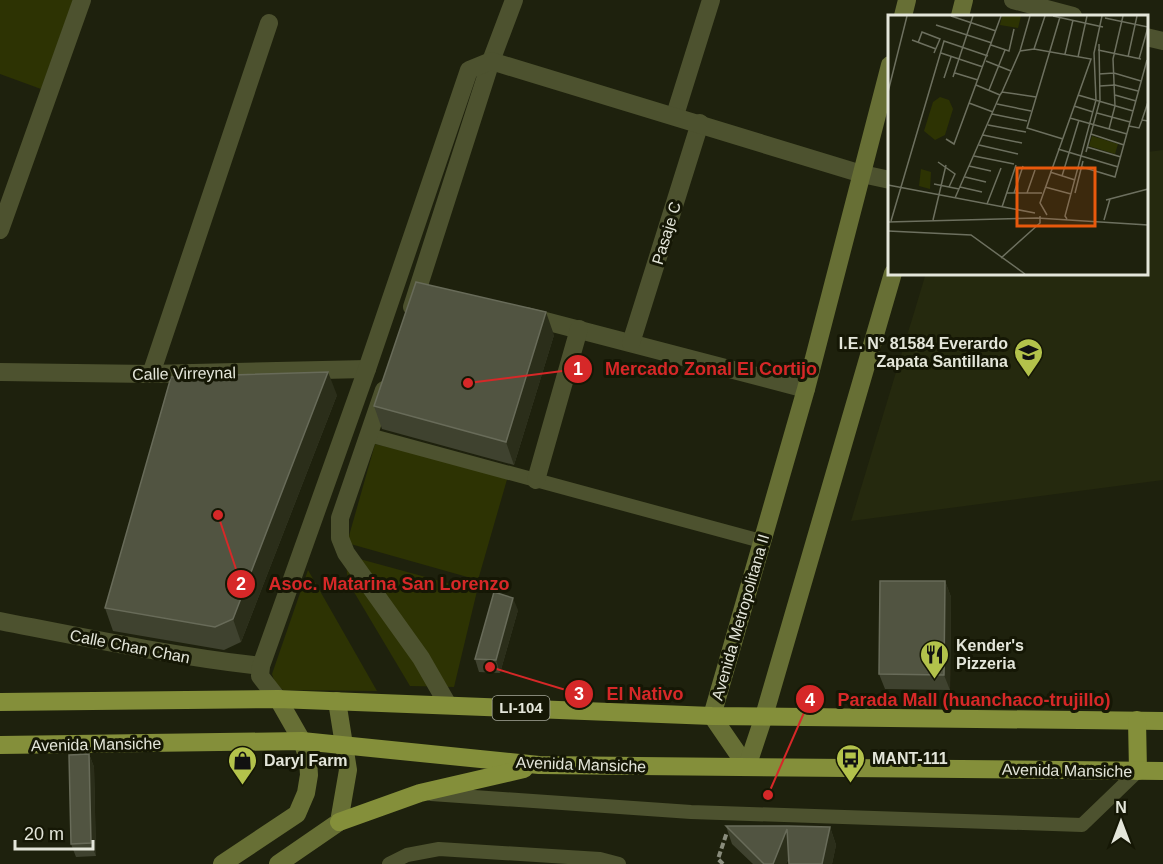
<svg xmlns="http://www.w3.org/2000/svg" width="1163" height="864" font-family="Arial,sans-serif">
	<style>
		.built { fill: #25290e }
		.green { fill: #2d3303 }
		.lines { fill: none; stroke-linecap: round; stroke-linejoin: round }
		.path { stroke: #898c7c; stroke-width: 4; stroke-dasharray: 6 3; stroke-linecap: butt }
		.service { stroke: #4d522f; stroke-width: 14 }
		.minor { stroke: #4d522f; stroke-width: 18 }
		.secondary { stroke: #676f35; stroke-width: 18 }
		.trunk { stroke: #848f3a; stroke-width: 18 }
		.wall { fill: #3f422f }
		.shaded-wall { fill: #2b2e1a }
		.building { fill: #515441; stroke: #686b59; stroke-width: 1.5 }
		.labels { text-anchor: middle; stroke-width: 6; stroke-linejoin: round; paint-order: stroke }
		.shield { fill: #151705; stroke: #a6a89a; stroke-width: 1.5 }
		.shield-label { font-size: 15px; font-weight: bold; fill: #e4e6da }
		.street-label { font-size: 16px; fill: #e4e6da; stroke: #151705 }
		.poi-label { font-size: 16px; font-weight: bold; fill: #e4e6da; stroke: #151705; text-anchor: start }
		.inset-road { fill: none; stroke: #6d705f; stroke-width: 1.5 }
		.view { fill: #e8590c; fill-opacity: 0.15; stroke: #e8590c; stroke-width: 3 }
		.inset-edge { fill: none; stroke: #e4e6da; stroke-width: 3 }
		.leader { fill: none; stroke: #d62828; stroke-width: 2 }
		.callout-dot { fill: #d62828; stroke: #151705; stroke-width: 2 }
		.mark-label { font-size: 18px; text-anchor: middle; font-weight: bold; fill: #fff }
		.callout-label { font-size: 18px; text-anchor: middle; font-weight: bold; fill: #d62828; stroke: #151705; stroke-width: 6; stroke-linejoin: round; paint-order: stroke }
	</style>
	<rect width="100%" height="100%" fill="#1e210d"/>
	<polygon class="built" points="1163,150 1163,480 851,521 926,273 1146,273 1147,152"/>
	<g class="green">
		<polygon points="0,0 73,0 41,89 0,74"/>
		<polygon points="375,444 508,476 478,580 347,543"/>
		<polygon points="345,555 477,591 454,687 410,686 348,582"/>
		<polygon points="308,570 377,691 283,690 275,683 272,674"/>
	</g>
	<g class="lines">
		<polyline class="path" points="723,864 718,859 727,832"/>
		<g class="service">
			<polyline points="369,435 761,541"/>
			<polyline points="431,794 691,812 1082,825 1138,771"/>
			<polyline points="389,864 407,855 439,849 600,859 619,864"/>
		</g>
		<g class="minor">
			<polyline points="1013,0 1073,16"/>
			<polyline points="1146,37 1163,41"/>
			<polyline points="675,115 711,0"/>
			<polyline points="0,230 82,0"/>
			<polyline points="412,307 491,61 514,0"/>
			<polyline points="526,316 806,389"/>
			<polyline points="631,343 700,123"/>
			<polyline points="0,372 151,374 367,369"/>
			<polyline points="151,374 269,23"/>
			<polyline points="384,390 340,518 340,538 346,553 421,658 448,705"/>
			<polyline points="536,480 579,329"/>
			<path d="M 0,621 C 87,638 173,656 261,666"/>
			<polyline points="278,699 260,676 261,666 367,369 469,70 491,61 862,174 890,180"/>
		</g>
		<g class="secondary">
			<polyline points="903,16 907,0"/>
			<polyline points="960,16 964,0"/>
			<polyline points="747,767 712,716 806,389 890,65"/>
			<polyline points="747,767 764,716 893,273"/>
			<polyline points="222,864 297,814 306,793 309,775 308,759 302,741 278,699"/>
			<polyline points="278,864 339,822 348,770 337,701"/>
		</g>
		<g class="trunk">
			<polyline points="0,702 278,699 712,716 1163,721"/>
			<polyline points="1137,720 1138,771"/>
			<polyline points="0,745 302,741 539,765 1163,771"/>
			<polyline points="339,822 420,793 524,769"/>
		</g>
	</g>
	<g class="wall">
		<polygon points="554,335 514,465 382,429 374,406"/>
		<polygon points="337,395 241,642 224,650 113,631 105,608"/>
		<polygon points="945,581 951,597 950,690 885,689 879,674"/>
		<polygon points="518,610 500,673 479,672 475,659"/>
		<polygon points="89,754 94,767 96,856 76,857 71,844"/>
		<polygon points="726,826 830,827 836,845 832,864 789,864 789,859 786,864 753,864 732,844"/>
	</g>
	<g class="shaded-wall">
		<polygon points="546,312 554,335 514,465 506,442"/>
		<polygon points="328,372 337,395 241,642 233,619"/>
		<polygon points="945,581 951,597 950,690 944,675"/>
		<polygon points="513,598 518,610 500,673 496,660"/>
		<polygon points="89,754 94,767 96,856 91,843"/>
		<polygon points="830,827 836,845 832,864 822,864"/>
		<polygon points="787,829 793,847 786,864 773,864"/>
	</g>
	<g class="building">
		<polygon points="416,282 546,312 506,442 374,406"/>
		<polygon points="328,372 233,619 215,627 105,608 171,377"/>
		<polygon points="880,581 945,581 944,675 879,674"/>
		<polygon points="494,592 513,598 496,660 475,659"/>
		<polygon points="89,754 91,843 71,844 69,755"/>
		<polygon points="726,826 788,826 830,827 822,864 789,864 787,829 773,864 764,864"/>
	</g>
	<defs>
		<symbol id="school-pin" viewBox="-11 -11 22 30"><path d="M0 17L-7.5 6A9.5 9.5 0 1 1 7.5 6Z" fill="#b3c24b" stroke="#151705"/><path d="M0-5L7-2L0 1L-7-2ZM-4 1L0 2.5L4 1V4Q0 6-4 4Z" fill="#111"/></symbol>
		<symbol id="restaurant-pin" viewBox="-11 -11 22 30"><path d="M0 17L-7.5 6A9.5 9.5 0 1 1 7.5 6Z" fill="#b3c24b" stroke="#151705"/><path d="M-5-6h1v4h1v-4h1v4h1v-4h1v5L-1.5 .5V6h-2V.5L-5-1ZM5-6V6H3V1.5H1.5Q1.5-4 5-6Z" fill="#111"/></symbol>
		<symbol id="bus-pin" viewBox="-11 -11 22 30"><path d="M0 17L-7.5 6A9.5 9.5 0 1 1 7.5 6Z" fill="#b3c24b" stroke="#151705"/><path d="M-5-6H5V4H4V6H2V4H-2V6H-4V4H-5ZM-3.5-4V0h7V-4ZM-3.5 1.2v1.5H-2V1.2ZM2 1.2v1.5H3.5V1.2Z" fill="#111"/></symbol>
		<symbol id="shop-pin" viewBox="-11 -11 22 30"><path d="M0 17L-7.5 6A9.5 9.5 0 1 1 7.5 6Z" fill="#b3c24b" stroke="#151705"/><path d="M-5-2.5h2.3a2.7 3.5 0 0 1 5.4 0H5L5.5 6h-11ZM-1.5-2.5h3a1.5 2.3 0 0 0-3 0Z" fill="#111"/></symbol>
	</defs>
	<g fill-rule="evenodd">
		<use href="#school-pin" x="1012" y="336" width="33" height="45"/>
		<use href="#restaurant-pin" x="918" y="638" width="33" height="45"/>
		<use href="#bus-pin" x="834" y="742" width="33" height="45"/>
		<use href="#shop-pin" x="226" y="744" width="33" height="45"/>
	</g>
	<g class="labels">
		<rect class="shield" x="492.5" y="696" width="57" height="24" rx="4.5"/>
		<g class="shield-label">
			<text x="521" y="713">LI-104</text>
		</g>
		<g class="street-label">
			<text transform="translate(666 233) rotate(-73)" y="6">Pasaje C</text>
			<text transform="translate(184 373) rotate(-1)" y="6">Calle Virreynal</text>
			<text transform="translate(740 617) rotate(-74)" y="6">Avenida Metropolitana II</text>
			<text transform="translate(130 646) rotate(11)" y="6">Calle Chan Chan</text>
			<text transform="translate(96 744) rotate(-1)" y="6">Avenida Mansiche</text>
			<text transform="translate(581 764) rotate(2)" y="6">Avenida Mansiche</text>
			<text transform="translate(1067 770) rotate(1)" y="6">Avenida Mansiche</text>
		</g>
		<g class="poi-label">
			<text x="1008" y="349" text-anchor="end">I.E. N° 81584 Everardo<tspan x="1008" dy="18">Zapata Santillana</tspan></text>
			<text x="956" y="651">Kender's<tspan x="956" dy="18">Pizzeria</tspan></text>
			<text x="872" y="764">MANT-111</text>
			<text x="264" y="766">Daryl Farm</text>
		</g>
	</g>
	<g transform="translate(888 15)">
		<rect width="260" height="260" fill="#1e210d"/>
		<path d="M 114,1 L 133,1 L 130,13 L 112,10 ZM 52,82 L 61,85 L 65,94 L 57,120 L 47,125 L 36,116 L 45,87 ZM 204,121 L 230,129 L 227,139 L 201,131 ZM 33,154 L 43,157 L 42,174 L 31,171 Z" fill="#2d3303"/>
		<path class="inset-road" d="M 63,1 L 108,16M 165,1 L 215,12M 172,2 L 139,113 L 175,124M 217,3 L 260,12 L 251,44M 48,10 L 104,28M 24,25 L 48,34M 30,28 L 34,17 L 52,24 L 46,38M 103,30 L 121,36 L 126,14M 146,34 L 157,1M 210,35 L 253,44M 132,36 L 146,34 L 203,44 L 152,188 L 159,200M 53,38 L 95,52M 177,39 L 185,5M 190,42 L 199,1M 240,42 L 249,1M 98,46 L 123,56M 67,58 L 90,65M 211,59 L 226,58 L 253,66M 65,62 L 85,1M 56,63 L 63,42M 88,70 L 112,80 L 114,77 L 148,82M 212,71 L 227,70 L 250,76M 101,75 L 117,35M 0,77 L 19,1M 114,77 L 132,36 L 142,1M 190,80 L 245,96M 227,80 L 248,86M 260,87 L 254,105 L 260,106M 81,88 L 105,97M 109,89 L 143,96M 186,91 L 205,97M 209,98 L 242,107M 104,99 L 139,106M 182,103 L 239,119M 100,110 L 138,117M 241,111 L 251,113 L 254,105M 221,114 L 227,91 L 225,44 L 235,1M 203,119 L 236,130M 95,120 L 134,128M 58,124 L 66,129 L 113,1M 91,130 L 130,139M 199,132 L 233,142M 170,134 L 230,152M 198,137 L 212,85 L 211,29M 86,141 L 126,149M 50,147 L 67,159 L 61,172M 81,151 L 103,156M 194,152 L 227,162 L 259,45M 162,157 L 187,165M 174,161 L 191,105M 77,162 L 98,167M 46,169 L 71,174M 0,170 L 147,198M 72,172 L 94,177M 157,172 L 183,179M 118,178 L 154,178M 126,178 L 135,151M 139,178 L 147,155M 187,178 L 195,146M 67,183 L 112,80M 218,185 L 260,174M 99,189 L 113,153M 114,192 L 128,150M 179,204 L 177,201 L 208,85 L 206,38 L 214,1M 45,205 L 58,150M 216,205 L 222,184M 3,206 L 56,26 L 100,41M 0,207 L 149,203 L 260,210M 0,216 L 83,220 L 137,259M 113,243 L 152,208 L 152,201"/>
		<path class="view" d="M 129,153 L 207,153 L 207,211 L 129,211 Z"/>
		<rect width="260" height="260" class="inset-edge"/>
	</g>
	<path class="leader" d="M468 383L578 369M218 515L241 584M490 667L579 694M768 795L810 699"/>
	<g class="callout-dot">
		<circle cx="468" cy="383" r="6"/>
		<circle cx="218" cy="515" r="6"/>
		<circle cx="490" cy="667" r="6"/>
		<circle cx="768" cy="795" r="6"/>
		<circle cx="578" cy="369" r="15"/>
		<circle cx="241" cy="584" r="15"/>
		<circle cx="579" cy="694" r="15"/>
		<circle cx="810" cy="699" r="15"/>
	</g>
	<g class="mark-label">
		<text x="578" y="375">1</text>
		<text x="241" y="590">2</text>
		<text x="579" y="700">3</text>
		<text x="810" y="706">4</text>
	</g>
	<g class="callout-label">
		<text x="711" y="375">Mercado Zonal El Cortijo</text>
		<text x="389" y="590">Asoc. Matarina San Lorenzo</text>
		<text x="645" y="700">El Nativo</text>
		<text x="974" y="706">Parada Mall (huanchaco-trujillo)</text>
	</g>
	<g transform="translate(1121 822)" stroke="#151705" stroke-width="4.5" paint-order="stroke">
	<path d="M0-4.5L10 22L0 15L-10 22Z" fill="#e4e6da"/>
	<text y="-9" font-size="16" font-weight="bold" text-anchor="middle" fill="#e4e6da">N</text>
	</g>
	<path d="M15 840v9h78v-9" fill="none" stroke="#e4e6da" stroke-width="3"/>
	<text x="24" y="840" font-size="18" fill="#e4e6da" stroke="#151705" stroke-width="4.5" paint-order="stroke">20 m</text>
</svg>
